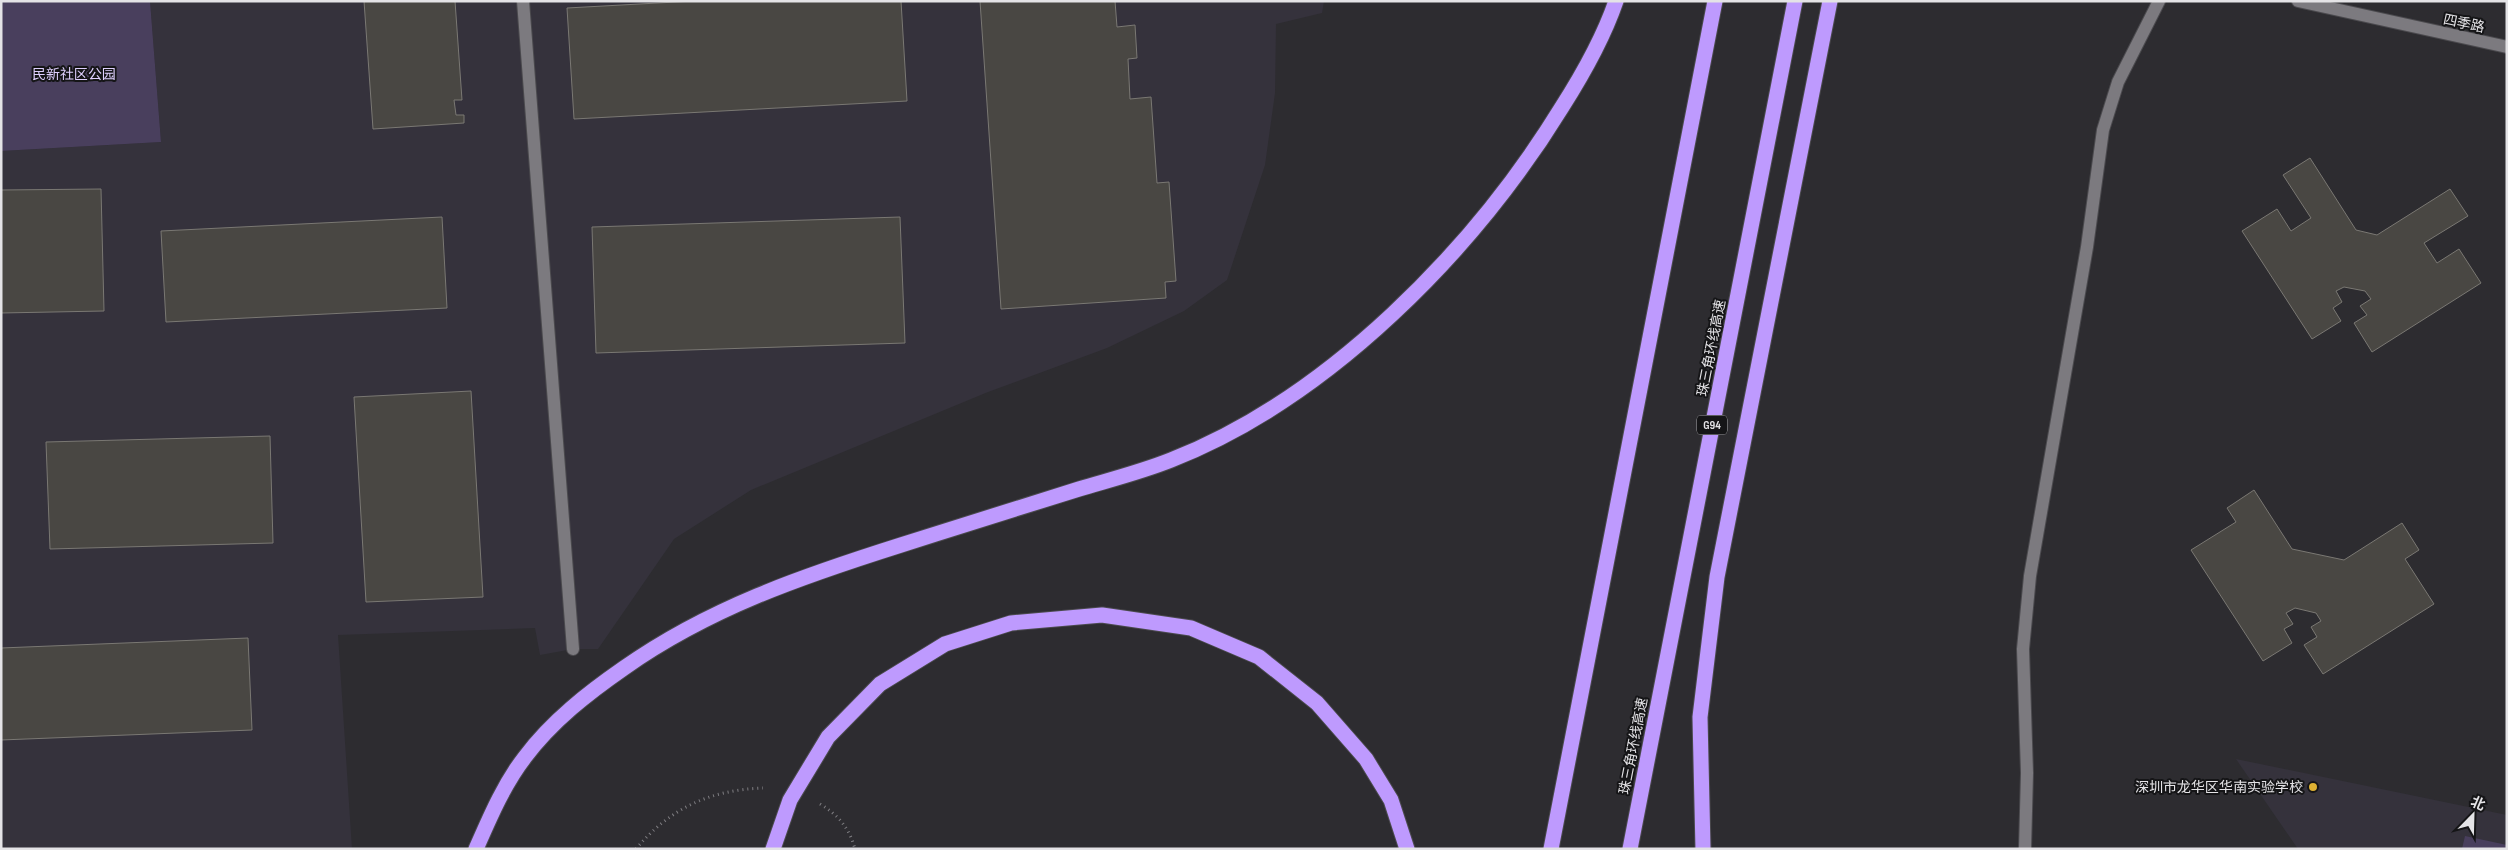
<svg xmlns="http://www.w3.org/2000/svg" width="2508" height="850" font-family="'Sofia Sans Condensed','Noto Sans SC',sans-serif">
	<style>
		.built { fill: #35323c }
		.green { fill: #493f5d }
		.building { fill: #494743; stroke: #7a7873 }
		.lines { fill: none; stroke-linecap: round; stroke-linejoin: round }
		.lane-casing { stroke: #4b4a4e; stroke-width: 14 }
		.street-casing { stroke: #4b4a4e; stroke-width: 14 }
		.highway-casing { stroke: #4b4a4e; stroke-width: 17 }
		.path { stroke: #7f7e82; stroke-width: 3; stroke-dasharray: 1 4; stroke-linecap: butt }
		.lane { stroke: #7c7a7f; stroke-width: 12 }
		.street { stroke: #7c7a7f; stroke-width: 12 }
		.highway { stroke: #be9afe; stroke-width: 15 }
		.poi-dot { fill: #deb133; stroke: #151517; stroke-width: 2 }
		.labels { text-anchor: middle; stroke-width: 4; stroke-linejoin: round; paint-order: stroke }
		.shield { fill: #151517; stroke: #a6a5a8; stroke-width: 1 }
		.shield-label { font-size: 12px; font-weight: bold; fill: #e4e3e6 }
		.street-label { font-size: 14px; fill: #e4e3e6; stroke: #151517 }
		.park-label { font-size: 14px; fill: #dfd0fe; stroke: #151517 }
		.poi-label { font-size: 14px; fill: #e4e3e6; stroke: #151517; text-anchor: end }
	</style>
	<rect width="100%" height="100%" fill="#2d2c30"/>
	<g class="built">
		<polygon points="150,1 1324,1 1322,13 1276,24 1275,93 1265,165 1227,280 1184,311 1107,348 988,392 751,490 674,539 598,649 573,649 540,655 535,628 338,635 352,849 1,849 1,151 161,142"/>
		<polygon points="2236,759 2507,815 2507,849 2298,849"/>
	</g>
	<g class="green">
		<polygon points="1,1 150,1 161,142 1,151"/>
		<polygon points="2465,836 2507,845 2507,849 2462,849"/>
	</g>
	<g class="building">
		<polygon points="364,1 455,1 462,100 454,100 456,115 464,115 464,123 373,129"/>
		<polygon points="694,1 901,1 907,101 574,119 567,8"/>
		<polygon points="980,1 1115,1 1117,27 1135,25 1137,58 1128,59 1130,99 1151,97 1157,183 1169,182 1176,281 1165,282 1166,298 1001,309"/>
		<polygon points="2310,158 2356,230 2377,235 2450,189 2468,216 2424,243 2437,263 2459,249 2481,283 2372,352 2354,323 2367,315 2360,306 2371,299 2365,291 2344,287 2336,291 2342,302 2333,308 2341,321 2312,339 2242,231 2277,209 2291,231 2311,218 2283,175"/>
		<polygon points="101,189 104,311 1,313 1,190"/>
		<polygon points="442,217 447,308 166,322 161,231"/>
		<polygon points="900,217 905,343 596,353 592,227"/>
		<polygon points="471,391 483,597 366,602 354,397"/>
		<polygon points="270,436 273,543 50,549 46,442"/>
		<polygon points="2254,490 2292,549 2344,560 2402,523 2419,550 2405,559 2434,604 2323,674 2304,645 2317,637 2311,627 2321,621 2316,613 2295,608 2286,613 2293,624 2284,629 2292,643 2263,661 2191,550 2236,522 2227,508"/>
		<polygon points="248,638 252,730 1,740 1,648"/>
	</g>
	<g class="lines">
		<defs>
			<polyline id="lane" points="523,1 573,649"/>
			<g id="street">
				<polyline points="2298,1 2507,47"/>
				<polyline points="2025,849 2027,773 2023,649 2030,576 2087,247 2103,130 2118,82 2159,1"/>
			</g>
			<g id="highway">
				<path d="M 476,849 C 490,817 504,784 525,757 C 552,721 588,693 624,668 C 709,608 803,576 901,545 C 960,526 1019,508 1079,489 C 1109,480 1141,472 1171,460 C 1329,398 1474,250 1562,107 C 1583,74 1603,39 1616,1"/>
				<polyline points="773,849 790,800 828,737 880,684 945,644 1011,623 1102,615 1191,628 1259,657 1317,703 1366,759 1391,800 1407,849"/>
				<polyline points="1551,849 1715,1"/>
				<polyline points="1630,849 1795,1"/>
				<polyline points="1703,849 1700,717 1717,577 1830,1"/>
			</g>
		</defs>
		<use href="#lane" class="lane-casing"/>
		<use href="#street" class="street-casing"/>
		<use href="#highway" class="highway-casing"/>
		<g class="path">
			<path d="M 820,804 C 838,815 849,827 855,849"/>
			<path d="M 636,849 C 670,808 710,790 763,788"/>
		</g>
		<use href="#lane" class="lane"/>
		<use href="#street" class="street"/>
		<use href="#highway" class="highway"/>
	</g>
	<circle class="poi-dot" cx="2313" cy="787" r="5"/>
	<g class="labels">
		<rect class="shield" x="1697" y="415.5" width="30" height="19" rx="4"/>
		<g class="shield-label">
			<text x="1712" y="429">G94</text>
		</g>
		<g class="street-label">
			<text transform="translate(2464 23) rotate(12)" y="5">四季路</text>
			<text transform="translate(1711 348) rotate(-79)" y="5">珠三角环线高速</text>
			<text transform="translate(1633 746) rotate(-79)" y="5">珠三角环线高速</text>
		</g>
		<g class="park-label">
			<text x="74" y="79">民新社区公园</text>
		</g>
		<g class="poi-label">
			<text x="2303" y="792">深圳市龙华区华南实验学校</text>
		</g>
	</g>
	<rect width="2508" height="850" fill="none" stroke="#e4e3e6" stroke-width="5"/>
	<g transform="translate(2473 815) rotate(23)" stroke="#151517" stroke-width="4" paint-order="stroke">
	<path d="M0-4L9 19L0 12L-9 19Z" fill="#e4e3e6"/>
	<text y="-8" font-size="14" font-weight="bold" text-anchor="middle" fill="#e4e3e6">北</text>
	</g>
</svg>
